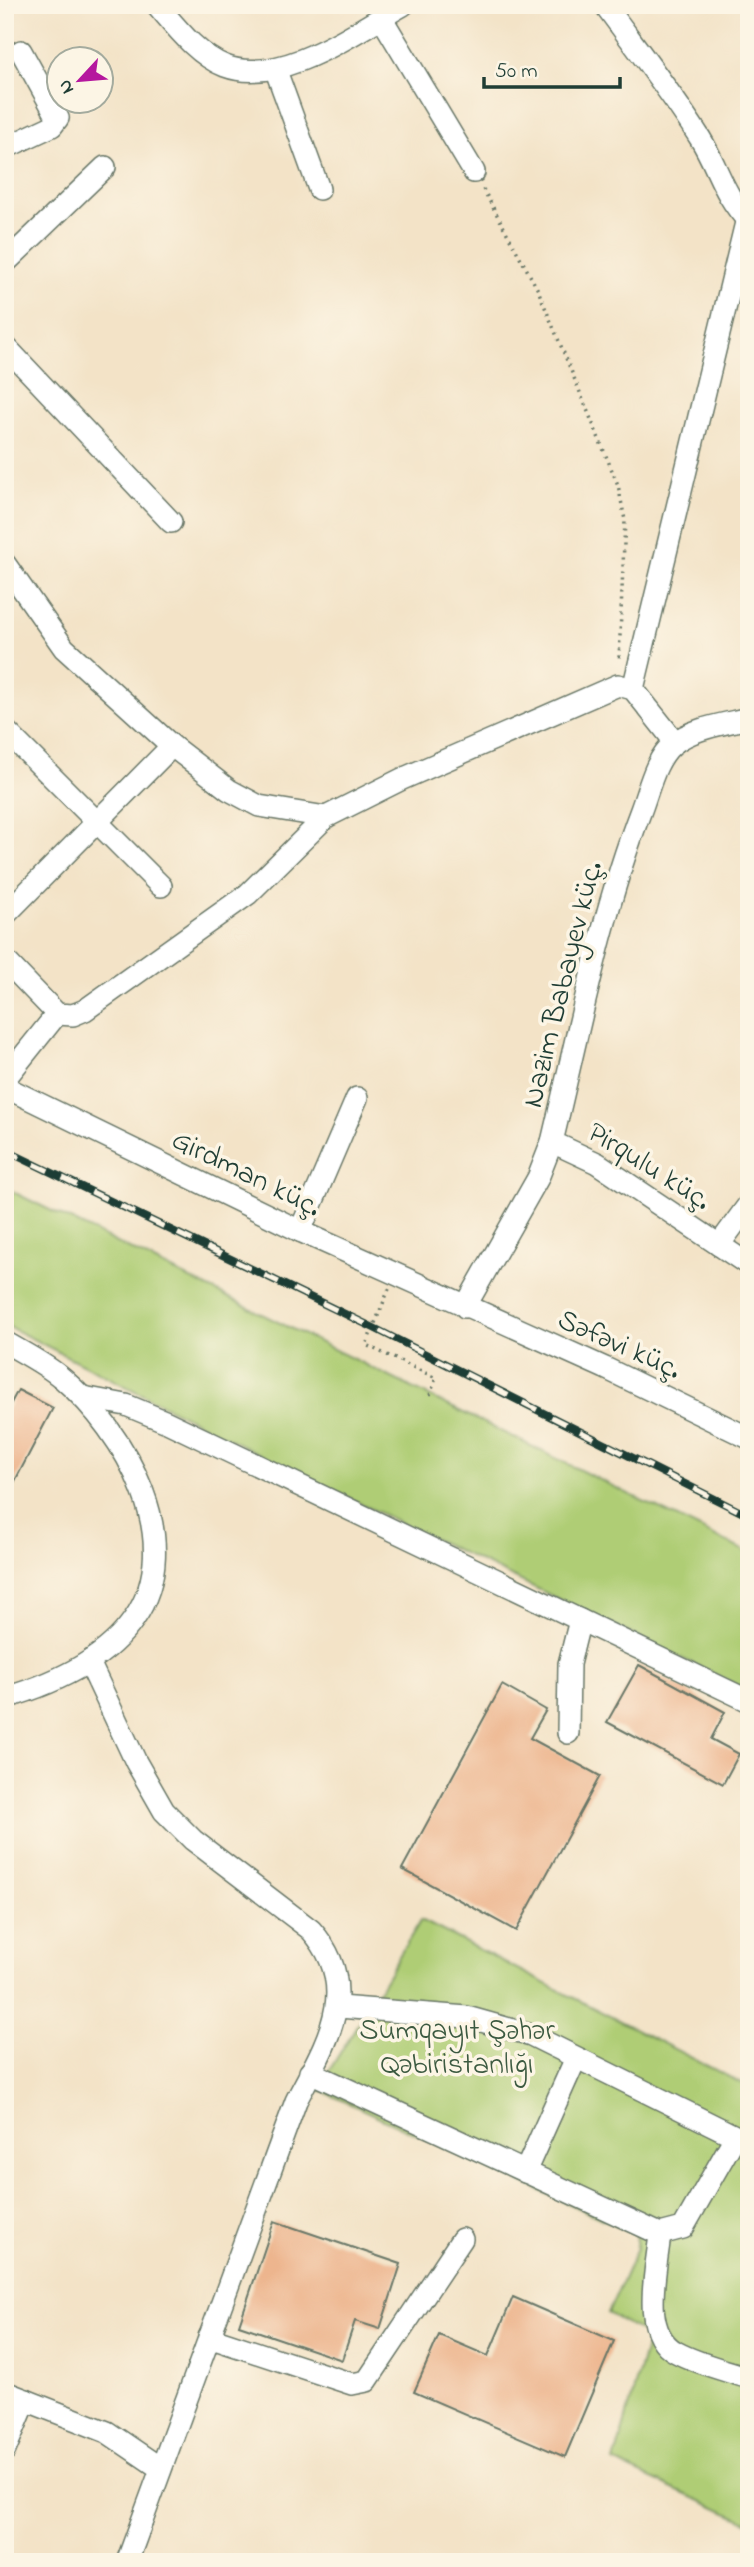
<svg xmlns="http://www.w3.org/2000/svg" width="754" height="2567" font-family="'Indie Flower',sans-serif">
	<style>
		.green { fill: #afcd75; stroke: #678554; stroke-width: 2 }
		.building { fill: #edb58e }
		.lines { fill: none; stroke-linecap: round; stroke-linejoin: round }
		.minor-casing { stroke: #697767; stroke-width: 24 }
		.path { stroke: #697767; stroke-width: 3.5; stroke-dasharray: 2 5; stroke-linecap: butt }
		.minor { stroke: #fff; stroke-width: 21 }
		.rail-casing { stroke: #1f3d34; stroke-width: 8 }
		.rail { stroke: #fcf5e5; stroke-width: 5; stroke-dasharray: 16; stroke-linecap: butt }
		.labels { text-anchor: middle; stroke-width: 7; stroke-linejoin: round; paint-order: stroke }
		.street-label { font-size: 30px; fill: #1f3d34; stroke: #fcf5e5 }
		.park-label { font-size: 30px; fill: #3c5a41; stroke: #fcf5e5 }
	</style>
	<rect width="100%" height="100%" fill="#fcf5e5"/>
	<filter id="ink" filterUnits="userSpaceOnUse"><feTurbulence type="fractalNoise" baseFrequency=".0143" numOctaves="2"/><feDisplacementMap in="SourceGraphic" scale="14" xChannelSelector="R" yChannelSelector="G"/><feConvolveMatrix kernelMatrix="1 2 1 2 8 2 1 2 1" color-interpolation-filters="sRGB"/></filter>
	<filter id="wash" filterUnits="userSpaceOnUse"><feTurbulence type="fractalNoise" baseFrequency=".00686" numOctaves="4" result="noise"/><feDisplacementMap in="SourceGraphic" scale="28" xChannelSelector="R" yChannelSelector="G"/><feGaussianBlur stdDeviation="1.57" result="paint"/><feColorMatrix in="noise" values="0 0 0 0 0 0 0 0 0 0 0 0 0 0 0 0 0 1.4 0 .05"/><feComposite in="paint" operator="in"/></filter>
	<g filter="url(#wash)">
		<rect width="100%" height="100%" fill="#f3e3c7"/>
		<g class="green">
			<polygon points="5,1188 749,1553 749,1691 299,1474 5,1325"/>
			<polygon points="421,1920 749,2087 749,2523 614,2462 649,2336 608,2313 637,2248 635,2234 318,2089"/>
		</g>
		<g id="blocks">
			<g class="building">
				<polygon points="18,1390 53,1408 5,1500 5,1414"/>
				<polygon points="639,1665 725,1712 711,1739 739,1754 723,1784 607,1722"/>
				<polygon points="502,1685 546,1710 530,1738 600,1776 516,1931 402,1869"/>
				<polygon points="274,2221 401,2264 380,2329 355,2321 342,2360 239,2325"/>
				<polygon points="513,2297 614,2341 565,2457 414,2392 439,2335 488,2356"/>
			</g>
		</g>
	</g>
	<g filter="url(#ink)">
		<use href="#blocks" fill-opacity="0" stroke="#697767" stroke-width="2"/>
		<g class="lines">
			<defs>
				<g id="minor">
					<path d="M 157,5 C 176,27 197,55 225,66 C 281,87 356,31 403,5"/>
					<path d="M 605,5 C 637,49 671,92 700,138 C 719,169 722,193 749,222"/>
					<polyline points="381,17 474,172"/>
					<polyline points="275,68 319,189"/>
					<polyline points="5,148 52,126 58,118 21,51"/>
					<polyline points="5,263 105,167"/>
					<polyline points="5,346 171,522"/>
					<polyline points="5,564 64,648 172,746 229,790 259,806 326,817"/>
					<polyline points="633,689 749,210"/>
					<polyline points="5,730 161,886"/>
					<polyline points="5,915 172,746"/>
					<polyline points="5,960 57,1014 73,1015 85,1010 248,894 326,817 402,779 618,685 633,689 675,742"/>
					<polyline points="5,1079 57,1014"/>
					<polyline points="5,1087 300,1231 605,1368 749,1438"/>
					<polyline points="552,1142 597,1163 749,1265"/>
					<polyline points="300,1231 357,1098"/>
					<polyline points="719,1245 749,1204"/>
					<path d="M 465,1307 L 538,1178 L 552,1142 C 579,1030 600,918 641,810 C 649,789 655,759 673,744 C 692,728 725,724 749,718"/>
					<path d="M 5,1342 C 25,1354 46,1364 63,1379 C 125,1432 188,1541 134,1619 C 105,1661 53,1684 5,1698"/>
					<polyline points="83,1397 126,1405 167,1422 749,1701"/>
					<path d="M 89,1662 L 136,1762 L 164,1811 L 193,1840 L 311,1930 C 363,1988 326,2043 296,2101 L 127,2562"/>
					<polyline points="568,1733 569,1664 580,1620"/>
					<polyline points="339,2007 467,2017 531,2035 749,2143"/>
					<polyline points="310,2072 660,2234 683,2228 735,2137"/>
					<polyline points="525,2172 576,2058"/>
					<path d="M 660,2234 C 657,2268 639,2332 676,2352 C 698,2364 725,2370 749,2378"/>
					<polyline points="209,2337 352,2384 367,2381 462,2239"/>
					<polyline points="5,2392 107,2432 160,2468"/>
					<polyline points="5,2450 26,2400"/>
				</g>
			</defs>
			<use href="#minor" class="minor-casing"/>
			<g class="path">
				<polyline points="483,189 538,290 618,485 625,520 619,659"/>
				<polyline points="389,1289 366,1345 436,1378 430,1395"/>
			</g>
			<use href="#minor" class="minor"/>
			<defs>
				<polyline id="rail" points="5,1150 374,1328 749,1516"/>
			</defs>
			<use href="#rail" class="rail-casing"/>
			<use href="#rail" class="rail"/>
		</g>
	</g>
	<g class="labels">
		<g class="street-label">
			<text transform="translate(561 984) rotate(-76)" y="10">Nazim Babayev küç.</text>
			<text transform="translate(650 1165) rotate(32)" y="10">Pirqulu küç.</text>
			<text transform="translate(247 1172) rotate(26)" y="10">Girdman küç.</text>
			<text transform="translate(620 1343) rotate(24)" y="10">Səfəvi küç.</text>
		</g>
		<g class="park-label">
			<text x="457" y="2039">Sumqayıt Şəhər<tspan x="457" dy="34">Qəbiristanlığı</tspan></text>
		</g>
	</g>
	<rect width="754" height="2567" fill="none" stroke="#fcf5e5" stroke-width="28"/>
	<g transform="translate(80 80) rotate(244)"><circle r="33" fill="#fcf5e5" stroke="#a4ab9e" stroke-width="2"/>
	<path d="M0-5L12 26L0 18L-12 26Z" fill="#b5179e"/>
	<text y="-10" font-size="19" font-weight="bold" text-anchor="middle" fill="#1f3d34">N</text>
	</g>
	<path d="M484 77v10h136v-10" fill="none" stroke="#1f3d34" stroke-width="3.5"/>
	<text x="495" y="77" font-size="21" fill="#1f3d34" stroke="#fcf5e5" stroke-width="5" paint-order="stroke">50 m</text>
</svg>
